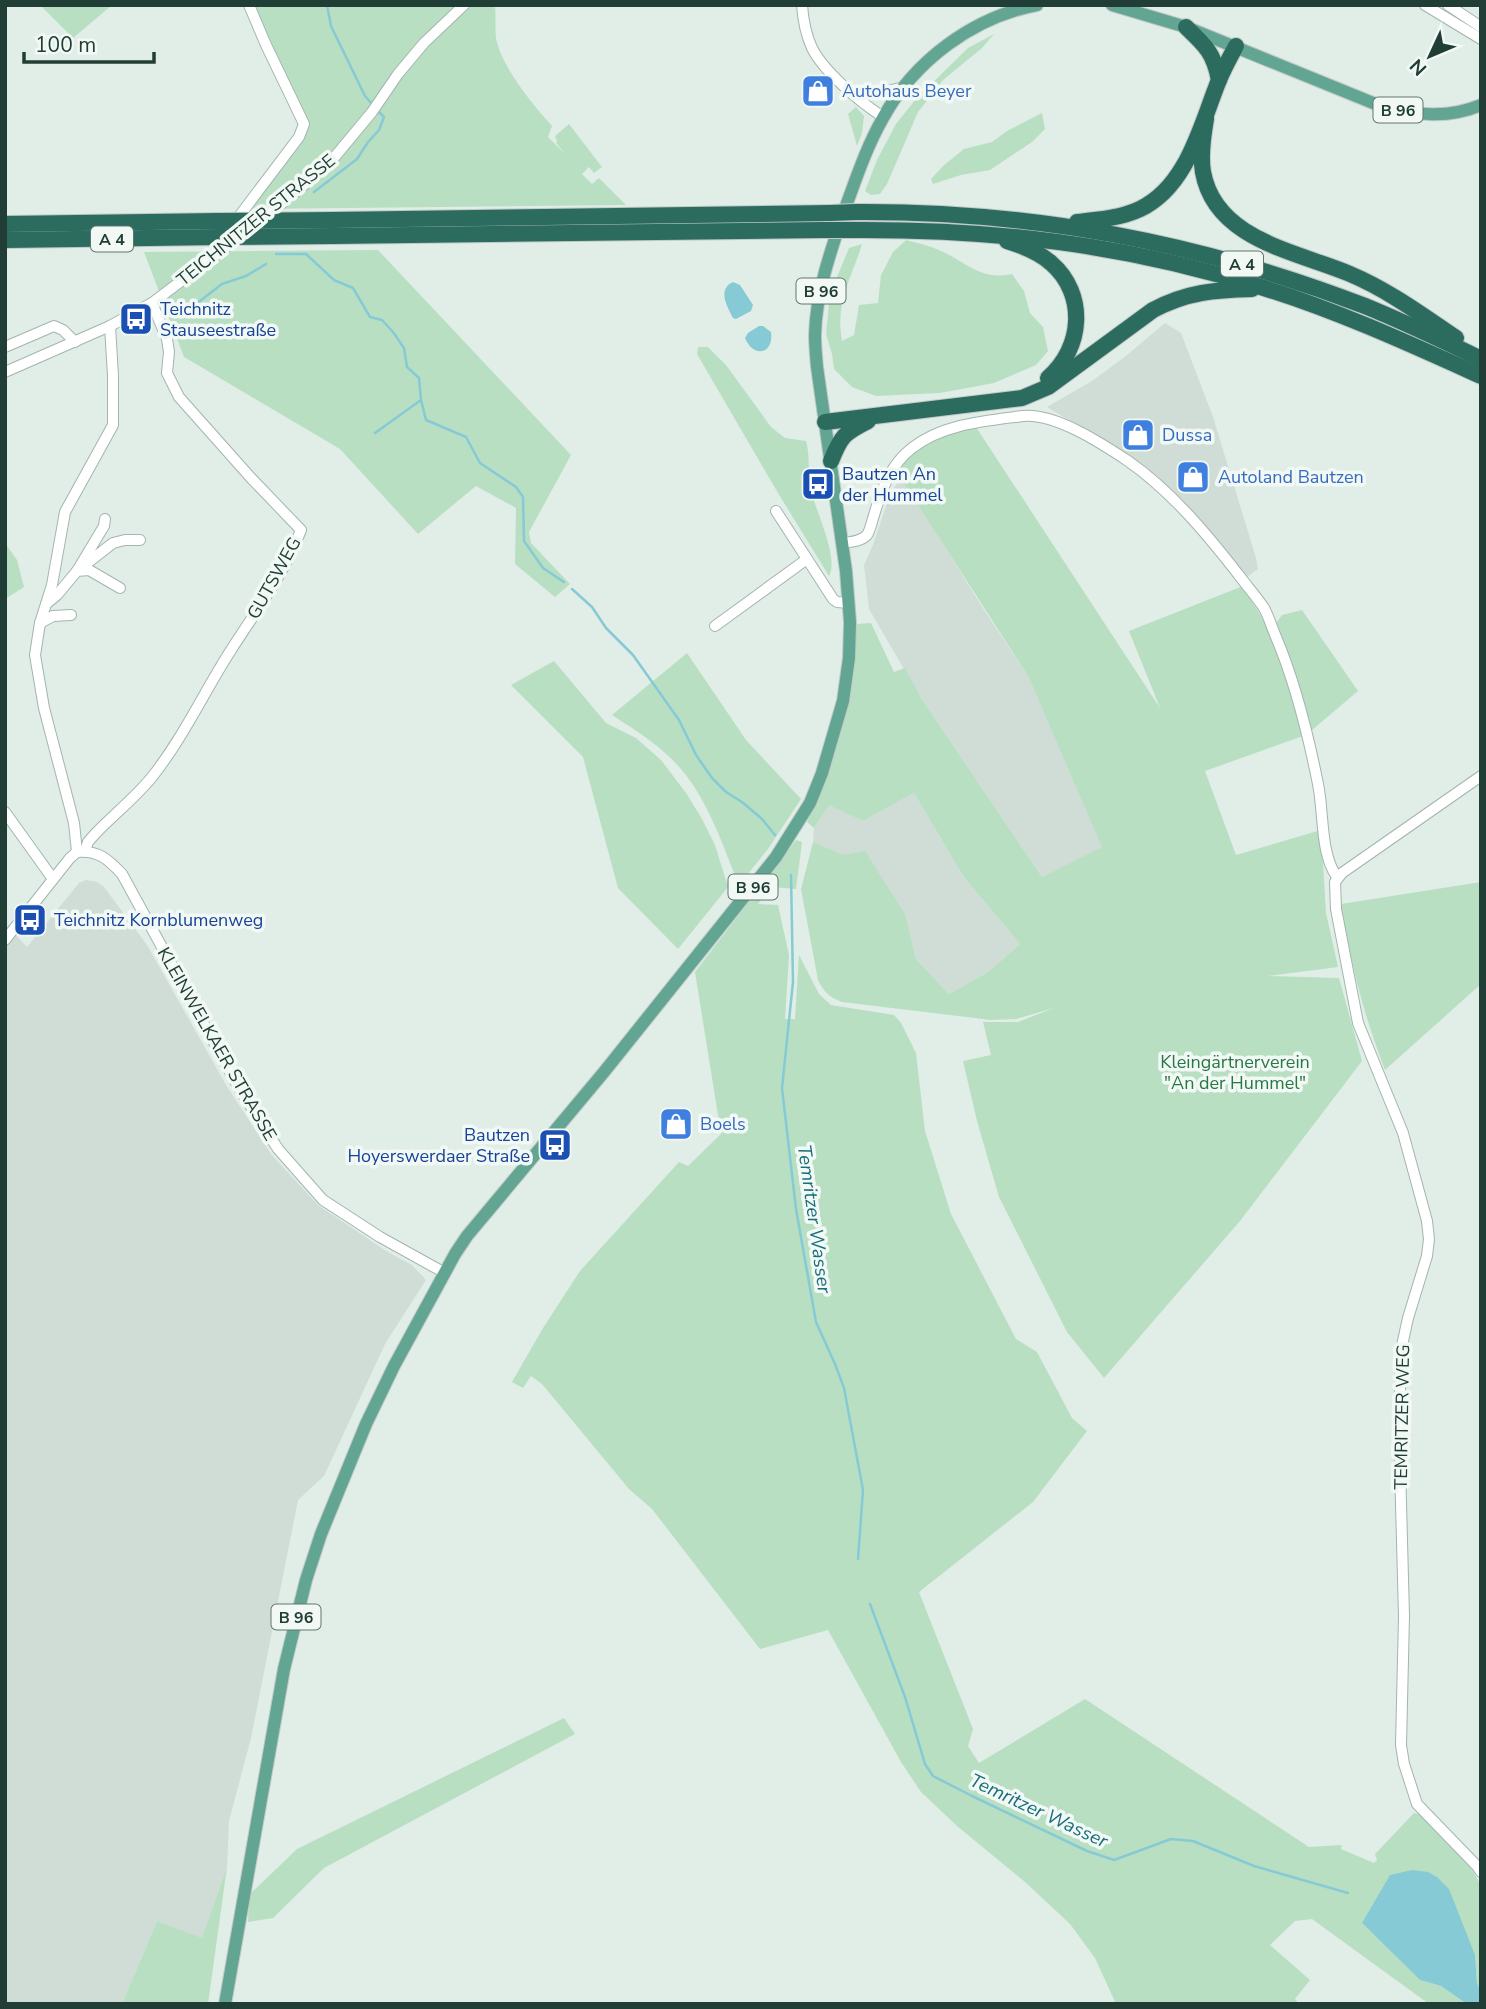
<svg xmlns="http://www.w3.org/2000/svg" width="1486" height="2009" font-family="'Nunito Sans',sans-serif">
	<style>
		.built { fill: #cfddd6 }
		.green { fill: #b9dfc3 }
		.water { fill: #86cad5 }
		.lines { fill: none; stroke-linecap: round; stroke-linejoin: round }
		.stream { stroke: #86cad5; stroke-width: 2.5 }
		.minor-casing { stroke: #a3b5ae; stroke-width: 12 }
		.major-casing { stroke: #c1c9c7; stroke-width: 14 }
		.highway-casing { stroke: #c1c9c7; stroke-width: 18 }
		.minor { stroke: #fff; stroke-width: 10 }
		.major { stroke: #63a593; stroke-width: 12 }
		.highway { stroke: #2b6c5e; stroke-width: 16 }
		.highway-bridge-casing { stroke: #c1c9c7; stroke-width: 18; stroke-linecap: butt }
		.highway-bridge { stroke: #2b6c5e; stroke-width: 16 }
		.labels { text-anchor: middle; stroke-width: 7; stroke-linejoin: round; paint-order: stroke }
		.shield { fill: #f2f9f5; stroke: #5f766f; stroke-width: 2 }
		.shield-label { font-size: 16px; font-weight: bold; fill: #203e36 }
		.shop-label { font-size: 18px; fill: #366cbe; stroke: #f2f9f5; text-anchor: start }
		.street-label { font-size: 18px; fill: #203e36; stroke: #f2f9f5 }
		.transit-label { font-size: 18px; fill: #164399; stroke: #f2f9f5; text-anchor: start }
		.park-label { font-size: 18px; fill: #287846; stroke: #f2f9f5 }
		.water-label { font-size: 19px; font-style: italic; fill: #176e7e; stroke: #f2f9f5 }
	</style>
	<rect width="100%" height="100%" fill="#e1ede7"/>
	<g class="built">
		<polygon points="1165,323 1181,333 1213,417 1256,558 1258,569 1247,577 1183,501 1132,458 1047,407 1092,381 1126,356"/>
		<polygon points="902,478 984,610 1028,676 1103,847 1042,877 921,698 869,609 864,565 873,545 891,491"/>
		<polygon points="914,793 963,876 1020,944 988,972 949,994 916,959 906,916 843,856 813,842 814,828 829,804 863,821"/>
		<polygon points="86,880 97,882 104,887 147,945 226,1085 271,1154 318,1205 386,1251 412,1265 426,1280 385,1344 324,1476 298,1500 251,1738 229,1821 227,1867 202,1939 157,1921 122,2004 5,2004 5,924 27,947 79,883"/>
	</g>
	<g class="green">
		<polygon points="40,5 112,5 73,38"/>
		<path d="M 249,5 L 495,5 C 496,16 495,28 496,38 C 501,66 533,105 552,126 L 548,137 L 565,154 L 556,143 L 557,141 L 555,136 L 569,124 L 602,167 L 594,173 L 589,167 L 582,174 L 592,184 L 599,178 L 626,205 L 243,209 L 304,124 Z"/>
		<polygon points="994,34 982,48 943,80 918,112 887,184 880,194 871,195 865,191 877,160 896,124 916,99 968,48"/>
		<polygon points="856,107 864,116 862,133 857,146 848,114"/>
		<polygon points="1042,113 1045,129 1032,142 990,170 961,175 933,184 931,179 943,166 964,149 992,142 1007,131"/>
		<path d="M 906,240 C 917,243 928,245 939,250 C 965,261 980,281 1012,274 L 1024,291 L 1030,313 L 1043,327 L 1048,351 L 1036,365 L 994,383 L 940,393 L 876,396 L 852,387 L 834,369 L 832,354 L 826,334 L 830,294 L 849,248 L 862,244 C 851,280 835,301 842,341 L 854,335 L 859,305 L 878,303 L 881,275 L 893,252 Z"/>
		<polygon points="378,250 571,455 529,532 531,543 570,584 555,597 515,564 516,508 476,486 418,534 340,449 184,357 144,252"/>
		<path d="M 698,347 L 708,347 L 726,365 L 771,427 L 785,438 L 806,441 C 810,455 808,470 810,485 C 813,507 840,557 829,576 L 778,493 L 697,354 Z"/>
		<path d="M 976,427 L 1160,708 L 1129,631 L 1243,586 L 1267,626 L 1285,669 L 1303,736 L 1205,771 L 1236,855 L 1321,830 L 1326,913 L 1338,967 L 1268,976 L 1339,978 L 1362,1061 L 1240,1221 L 1104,1378 L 1067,1332 L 999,1197 L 977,1121 L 963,1061 L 991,1055 L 983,1022 L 1018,1022 L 1054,1008 L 1016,1019 L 991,1020 L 842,1002 C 829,997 824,992 818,980 L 801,889 L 813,842 L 843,855 L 865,851 L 906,916 L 916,959 L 949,994 L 988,972 L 1020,944 L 963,876 L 914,793 L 863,821 L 829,805 L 814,828 L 807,822 L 829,771 L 856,624 L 871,623 L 894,672 L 905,668 L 921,698 L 1042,877 L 1102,847 L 1028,676 L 896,471 C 908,456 925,439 943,433 C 953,429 966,429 976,427 Z"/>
		<polygon points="5,543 17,560 24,587 5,599"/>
		<polygon points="1302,610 1358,691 1312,730 1293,666 1276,623 1282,615"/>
		<path d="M 687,653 L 746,740 L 801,799 L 768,849 L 739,885 C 720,839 704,786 665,753 C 649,738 630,727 612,715 Z"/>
		<polygon points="554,661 606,723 636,738 661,760 686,793 702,819 715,845 728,887 678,949 618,888 583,757 511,685"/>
		<path d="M 796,840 L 802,842 L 796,889 L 772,887 L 758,904 L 778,905 L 789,955 L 785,1019 L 795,1019 L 799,955 L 819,994 L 831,1005 L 894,1015 L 901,1023 L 916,1053 L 925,1131 L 951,1214 L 1016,1339 L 1037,1352 L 1072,1418 L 1087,1431 L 1033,1502 L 919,1592 L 973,1729 L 968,1746 L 979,1763 L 1085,1699 L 1309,1847 L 1342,1845 L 1341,1849 L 1374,1863 L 1377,1860 L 1375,1854 L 1414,1813 L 1420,1814 C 1439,1836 1473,1861 1481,1888 L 1481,1991 L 1477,1983 L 1475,1955 L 1362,1923 L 1420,1980 L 1441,1986 L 1467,2004 L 1429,2004 L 1312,1919 L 1295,1921 L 1270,1945 L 1310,1980 L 1295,1999 L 1299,2004 L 1116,2004 L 1095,1958 L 1070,1924 L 1025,1882 L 957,1826 L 921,1792 L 901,1762 L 828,1630 L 760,1649 L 652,1509 L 629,1489 L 542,1384 L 531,1376 L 523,1388 L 512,1382 L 543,1328 L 580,1271 L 679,1162 L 688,1166 L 721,1134 L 695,972 Z"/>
		<path d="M 1481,882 L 1481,984 L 1385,1070 C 1364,1016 1350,961 1341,904 Z"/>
		<polygon points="564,1718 575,1734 324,1868 273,1918 248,1922 249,1895 297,1849"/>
		<polygon points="227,1867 208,2004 122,2004 157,1921 202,1938"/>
	</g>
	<g class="water">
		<path d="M 733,282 L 740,285 L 753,305 L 751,311 L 736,319 L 733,318 C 727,306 717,289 733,282 Z"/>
		<path d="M 759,326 L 763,326 L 771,332 C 774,355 753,358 745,338 L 748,333 Z"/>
		<polygon points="1412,1870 1428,1872 1437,1877 1449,1889 1475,1955 1477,1983 1481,1991 1481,2004 1467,2004 1441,1986 1420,1980 1362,1923 1390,1875"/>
	</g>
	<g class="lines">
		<g class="stream">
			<polyline points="327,5 331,26 365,96 372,104"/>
			<polyline points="314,192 357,159 368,142 379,130 384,117 376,109"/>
			<polyline points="276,254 306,254 334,280 353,288 370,317 382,320 393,332 404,348 407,367 419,378 421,400 426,420 466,437 480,463 516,487 523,497 524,541 543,568 564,582"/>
			<polyline points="183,314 222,284 246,276 266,264"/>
			<polyline points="375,433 421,400"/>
			<polyline points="572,589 592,607 606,628 633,655 679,720 696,755 712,778 726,792 742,802 762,819 775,835"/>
			<polyline points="791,875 793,982 782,1088 796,1209 816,1322 835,1364 844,1388 863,1490 858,1559"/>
			<polyline points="870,1604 905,1697 925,1764 933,1776 972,1796 1087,1851 1114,1860 1171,1839 1193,1841 1254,1866 1348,1893"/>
		</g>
		<defs>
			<g id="minor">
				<path d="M 802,5 C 803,19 806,35 812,48 C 824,72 860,102 883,117"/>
				<polyline points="1425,5 1481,39"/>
				<polyline points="1448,5 1481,27"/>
				<polyline points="856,95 879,93 904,87"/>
				<polyline points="262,220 328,165 372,112 398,74 424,43 464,5"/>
				<polyline points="234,223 299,137 304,124 266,45 249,5"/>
				<polyline points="5,347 54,326 63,330 75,342"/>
				<polyline points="5,372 110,326 152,303 241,236"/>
				<polyline points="776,511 833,599 837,602 849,603"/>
				<polyline points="105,519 104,526 77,571 113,543 125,540 140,540"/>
				<path d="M 842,543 C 850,542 860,542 867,535 C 870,531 872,521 874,515 C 882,489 890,465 912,448 C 943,424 984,421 1023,416 C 1055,413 1101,443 1128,461 C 1171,491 1206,533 1238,574 C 1246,585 1256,596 1264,608 C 1269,617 1272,628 1276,637 C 1296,684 1308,734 1318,784 C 1324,812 1320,854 1337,877"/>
				<polyline points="46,604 57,595 77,571 89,570 120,588"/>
				<polyline points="40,623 53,616 71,615"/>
				<polyline points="715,626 807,559"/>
				<polyline points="1481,776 1342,873 1335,882 1336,909 1358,1023 1403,1133 1427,1221 1429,1239 1427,1256 1408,1318 1401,1350 1399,1428 1404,1616 1401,1745 1404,1764 1417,1804 1477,1866 1481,1872"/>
				<polyline points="5,812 53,879"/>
				<path d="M 85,851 L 88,842 L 95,834 C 113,815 135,798 152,777 C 183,738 204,692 231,650 C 256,611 284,574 301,530 L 251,478 L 179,397 L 167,373 L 169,352 L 167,339 L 152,303"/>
				<path d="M 77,852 C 98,850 108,859 122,874 L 239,1088 L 278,1149 L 323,1200 L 380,1237 L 445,1273"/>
				<polyline points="77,852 74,823 44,708 35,655 40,623 52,585 65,512 113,425 113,376 110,326"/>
				<polyline points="5,940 70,858 77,852"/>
			</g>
			<g id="major">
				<path d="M 1112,5 L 1186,27 L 1383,107 C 1417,115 1448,119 1481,105"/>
				<path d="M 225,2004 L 284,1669 L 306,1580 L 321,1534 L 366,1424 L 394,1366 L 455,1254 L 467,1236 L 604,1072 L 776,857 L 810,803 L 822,773 L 843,701 L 849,658 L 850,622 L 846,571 L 817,367 C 816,356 815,345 815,335 C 816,291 832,247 846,206 C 857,176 867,146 883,118 C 914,61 973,17 1037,5"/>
			</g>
			<g id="highway">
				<path d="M 1186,27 C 1205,45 1214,53 1219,80"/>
				<path d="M 1206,119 C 1203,136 1200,155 1203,172 C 1215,240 1298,252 1350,274 C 1388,290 1422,315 1456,338"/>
				<path d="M 856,212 C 1033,211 1199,242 1365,306 C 1404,322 1442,340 1481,359"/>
				<polyline points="332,220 830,213"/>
				<path d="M 1077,222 C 1098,220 1121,218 1140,209 C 1188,186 1201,124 1219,80 C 1224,68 1230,57 1236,46"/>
				<polyline points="5,224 219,221"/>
				<path d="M 850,230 C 995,229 1125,244 1264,288 C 1338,311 1410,344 1481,376"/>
				<polyline points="332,236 824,230"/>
				<polyline points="5,240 219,237"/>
				<path d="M 1007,241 C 1023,246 1039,252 1051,263 C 1087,294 1083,348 1048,378"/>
				<path d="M 825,422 L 1022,398 L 1048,387 L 1153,310 C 1187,292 1214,290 1252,289"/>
				<path d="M 831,461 C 841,436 844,433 868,421"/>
			</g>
		</defs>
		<use href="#minor" class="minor-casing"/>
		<use href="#major" class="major-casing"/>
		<use href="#highway" class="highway-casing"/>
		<use href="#minor" class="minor"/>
		<use href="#major" class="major"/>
		<use href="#highway" class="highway"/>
		<defs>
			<g id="highway-bridge">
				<polyline points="830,213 856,212"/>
				<polyline points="219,221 332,220"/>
				<polyline points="824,230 850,230"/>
				<polyline points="219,237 332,236"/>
			</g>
		</defs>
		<use href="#highway-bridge" class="highway-bridge-casing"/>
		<use href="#highway-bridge" class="highway-bridge"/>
	</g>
	<defs>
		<symbol id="shop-square" viewBox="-11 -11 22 22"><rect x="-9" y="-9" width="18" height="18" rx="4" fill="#3f7fe0" stroke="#f2f9f5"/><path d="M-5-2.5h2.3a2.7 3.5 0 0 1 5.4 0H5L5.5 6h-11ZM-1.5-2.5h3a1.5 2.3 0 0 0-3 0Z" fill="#fff"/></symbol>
		<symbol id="bus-square" viewBox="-11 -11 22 22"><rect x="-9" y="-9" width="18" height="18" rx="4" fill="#1a4fb4" stroke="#f2f9f5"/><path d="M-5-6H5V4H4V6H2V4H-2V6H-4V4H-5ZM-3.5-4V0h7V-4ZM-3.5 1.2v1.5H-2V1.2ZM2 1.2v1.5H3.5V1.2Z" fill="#fff"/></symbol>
	</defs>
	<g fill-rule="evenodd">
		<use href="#shop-square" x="799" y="72" width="38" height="38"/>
		<use href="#bus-square" x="117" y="300" width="38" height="38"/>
		<use href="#shop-square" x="1119" y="416" width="38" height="38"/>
		<use href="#shop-square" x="1174" y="458" width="38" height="38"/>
		<use href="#bus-square" x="799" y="465" width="38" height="38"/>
		<use href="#bus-square" x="11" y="901" width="38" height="38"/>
		<use href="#shop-square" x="657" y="1105" width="38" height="38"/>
		<use href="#bus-square" x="536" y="1126" width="38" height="38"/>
	</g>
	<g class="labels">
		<g class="shield">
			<rect x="1373.5" y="97.5" width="49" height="25" rx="5"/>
			<rect x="91" y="226.5" width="42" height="25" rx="5"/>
			<rect x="1221" y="251.5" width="42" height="25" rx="5"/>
			<rect x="796.5" y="278.5" width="49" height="25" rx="5"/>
			<rect x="728.5" y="874.5" width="49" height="25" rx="5"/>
			<rect x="271.5" y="1604.5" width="49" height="25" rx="5"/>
		</g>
		<g class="shield-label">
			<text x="1398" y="116">B 96</text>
			<text x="112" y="245">A 4</text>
			<text x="1242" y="270">A 4</text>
			<text x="821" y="297">B 96</text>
			<text x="753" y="893">B 96</text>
			<text x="296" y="1623">B 96</text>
		</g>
		<g class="shop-label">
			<text x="842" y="97">Autohaus Beyer</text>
			<text x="1162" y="441">Dussa</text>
			<text x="1218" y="483">Autoland Bautzen</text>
			<text x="700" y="1130">Boels</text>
		</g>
		<g class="street-label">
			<text transform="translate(256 220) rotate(-39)" y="6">TEICHNITZER STRASSE</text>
			<text transform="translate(274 578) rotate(-61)" y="6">GUTSWEG</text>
			<text transform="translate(217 1044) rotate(60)" y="6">KLEINWELKAER STRASSE</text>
			<text transform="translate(1402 1417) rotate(-89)" y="6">TEMRITZER WEG</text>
		</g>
		<g class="transit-label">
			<text x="160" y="315">Teichnitz<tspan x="160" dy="21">Stauseestraße</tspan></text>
			<text x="842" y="480">Bautzen An<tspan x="842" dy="21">der Hummel</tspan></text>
			<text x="54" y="926">Teichnitz Kornblumenweg</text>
			<text x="530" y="1141" text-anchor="end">Bautzen<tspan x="530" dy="21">Hoyerswerdaer Straße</tspan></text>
		</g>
		<g class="park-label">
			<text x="1235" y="1068">Kleingärtnerverein<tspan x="1235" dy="21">"An der Hummel"</tspan></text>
		</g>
		<g class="water-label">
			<text transform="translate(815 1219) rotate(82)" y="7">Temritzer Wasser</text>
			<text transform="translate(1039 1810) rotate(25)" y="7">Temritzer Wasser</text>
		</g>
	</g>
	<rect width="1486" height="2009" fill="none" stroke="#203e36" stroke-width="14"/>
	<g transform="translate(1430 56) rotate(226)" stroke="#f2f9f5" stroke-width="5" paint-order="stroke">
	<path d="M0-5L12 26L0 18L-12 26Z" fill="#203e36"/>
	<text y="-10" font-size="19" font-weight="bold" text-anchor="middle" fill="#203e36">N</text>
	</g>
	<path d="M24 52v10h130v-10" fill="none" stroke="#203e36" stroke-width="3.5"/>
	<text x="35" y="52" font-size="21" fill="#203e36" stroke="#f2f9f5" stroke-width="5" paint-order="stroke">100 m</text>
</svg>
